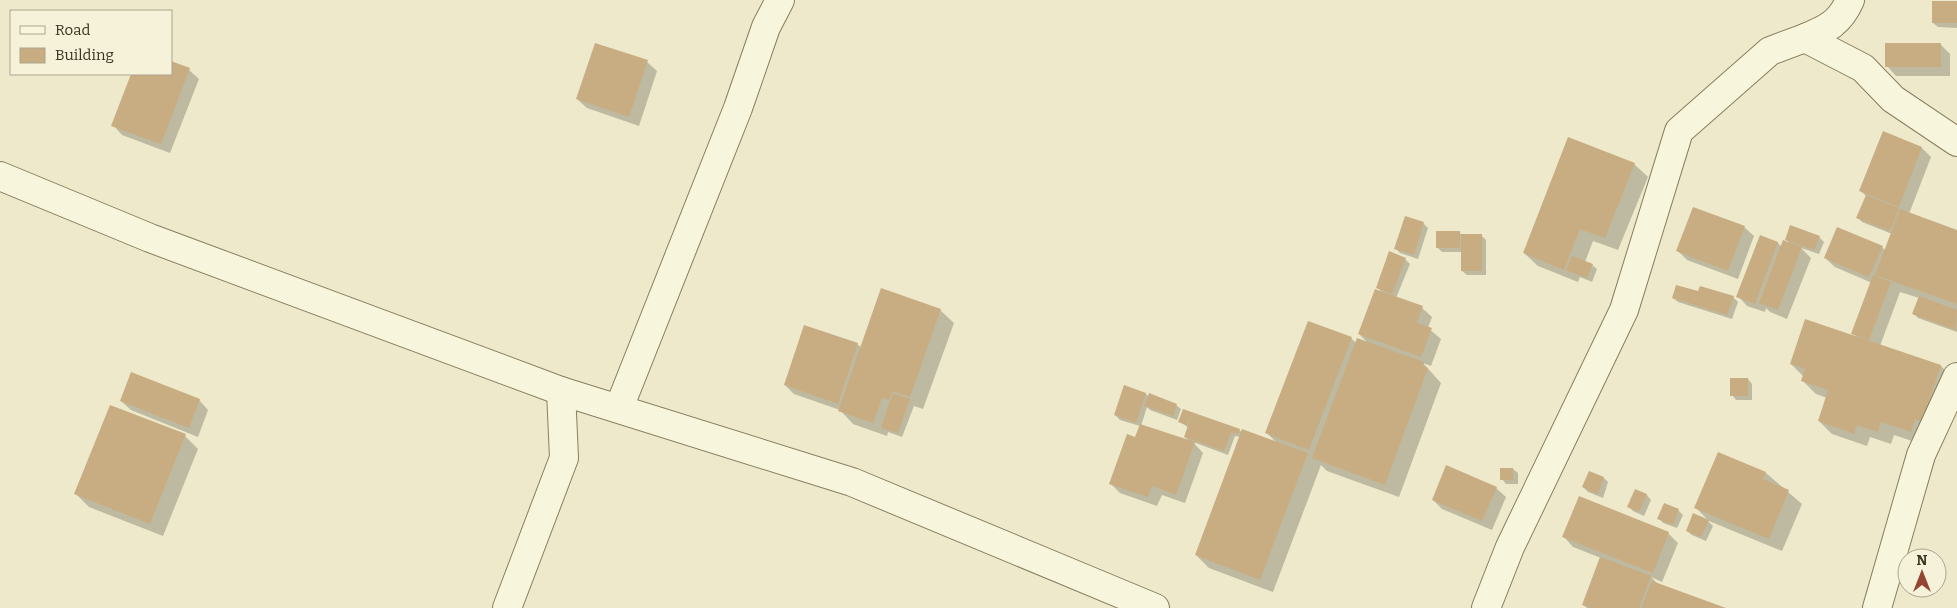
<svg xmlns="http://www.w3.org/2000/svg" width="1957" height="608" font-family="Bitter,serif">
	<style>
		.shadow { fill: #0003 }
		.building { fill: #c9ad82 }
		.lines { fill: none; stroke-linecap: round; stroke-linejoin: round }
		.street-casing { stroke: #897e5f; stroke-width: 30 }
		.street { stroke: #f8f5dd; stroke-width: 28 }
	</style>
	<rect width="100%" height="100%" fill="#ede9ca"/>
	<g class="shadow">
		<polygon points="1957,2 1957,28 1938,27 1933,23"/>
		<polygon points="1941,45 1950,54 1950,76 1896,76 1887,66"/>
		<polygon points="647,62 657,71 639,126 587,108 577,99"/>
		<polygon points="189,70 199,79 170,153 122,135 113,125 132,74 171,74"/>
		<polygon points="1883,132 1922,148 1931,157 1909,214 1957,231 1957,332 1918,318 1914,314 1919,298 1900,292 1880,346 1941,366 1954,379 1924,445 1894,435 1891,444 1870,437 1867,446 1832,434 1819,421 1827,398 1816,394 1803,381 1804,377 1791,364 1858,338 1853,333 1872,283 1835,267 1825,258 1882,247 1886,251 1892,234 1862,222 1858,218 1866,196 1860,190"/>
		<polygon points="1634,164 1648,177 1618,250 1593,241 1585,262 1592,265 1597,269 1592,282 1580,277 1578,282 1538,266 1524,253"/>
		<polygon points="1423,223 1428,228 1418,259 1400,253 1395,248"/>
		<polygon points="1744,227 1754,236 1738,279 1687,260 1678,251"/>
		<polygon points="1459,232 1462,235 1481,235 1486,240 1486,275 1467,275 1462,271 1462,252 1442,252 1437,247"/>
		<polygon points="1761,237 1778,243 1782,247 1791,245 1786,239 1819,237 1824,242 1819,254 1801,248 1811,258 1787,319 1770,312 1766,308 1765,312 1747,306 1738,296"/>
		<polygon points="1405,259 1410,264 1396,298 1422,308 1432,317 1428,328 1441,339 1431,366 1423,363 1441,383 1399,497 1327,471 1321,465 1273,592 1209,568 1196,555 1240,437 1235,436 1228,455 1193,442 1203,453 1185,503 1162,495 1157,506 1120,493 1111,484 1136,439 1140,426 1120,420 1115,415 1125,387 1146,394 1149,397 1176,405 1181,409 1177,420 1150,410 1147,407 1141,426 1191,443 1185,437 1189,428 1180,422 1184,410 1239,430 1242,432 1277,443 1267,433 1351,338 1356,343 1369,344 1359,334 1383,293 1377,287"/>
		<polygon points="1699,293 1733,297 1738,302 1732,319 1678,302 1673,298"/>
		<polygon points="940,310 954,323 923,409 914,406 902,437 888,432 887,436 853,424 840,410 794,394 785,385 857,344 862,348"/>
		<polygon points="1748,379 1752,384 1752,400 1736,400 1732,395"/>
		<polygon points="199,400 208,410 198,437 131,410 121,401"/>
		<polygon points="185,436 198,449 163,536 89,507 76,494"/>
		<polygon points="1513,469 1518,473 1518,484 1506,484 1502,479"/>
		<polygon points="1589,472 1604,478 1608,482 1603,498 1588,492 1583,487"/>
		<polygon points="1766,473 1802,504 1782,551 1709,521 1696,508"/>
		<polygon points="1496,488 1506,497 1492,530 1442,509 1433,500"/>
		<polygon points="1636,491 1647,495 1651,500 1644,516 1633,511 1628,506"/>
		<polygon points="1678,510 1683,515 1677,528 1663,523 1659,518"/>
		<polygon points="1708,521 1713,526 1706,541 1692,535 1687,531"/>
		<polygon points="1668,533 1678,543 1662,582 1651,577 1658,584 1723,608 1587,608 1584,605 1601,558 1573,547 1564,537"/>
	</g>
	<g class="building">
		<rect x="1932" y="1" width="25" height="22"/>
		<polygon points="595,43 648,60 629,117 576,99"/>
		<rect x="1885" y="43" width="56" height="24"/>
		<polygon points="171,61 190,68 161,144 111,126 131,74 171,74"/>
		<polygon points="1883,131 1922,147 1899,207 1859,191"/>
		<polygon points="1568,137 1635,163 1605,238 1580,229 1564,270 1523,253"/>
		<polygon points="1866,195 1899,208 1890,231 1856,218"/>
		<polygon points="1693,207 1745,226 1728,271 1676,251"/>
		<polygon points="1900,209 1957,230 1957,304 1875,275"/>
		<polygon points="1405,216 1424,222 1414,255 1394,249"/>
		<polygon points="1790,225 1820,236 1814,250 1785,240"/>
		<polygon points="1837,227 1883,246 1869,277 1824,258"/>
		<rect x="1436" y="231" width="24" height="17"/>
		<rect x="1461" y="234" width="21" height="37"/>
		<polygon points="1760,235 1778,242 1755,304 1736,297"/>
		<polygon points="1783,240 1802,247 1778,310 1759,303"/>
		<polygon points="1389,251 1406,258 1392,294 1376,288"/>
		<polygon points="1572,256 1593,264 1587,278 1566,270"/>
		<polygon points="1873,275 1891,282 1869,340 1851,334"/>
		<polygon points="1676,285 1698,291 1700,286 1734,296 1727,315 1672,298"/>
		<polygon points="881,288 941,309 910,397 893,391 889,400 882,398 873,423 838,411"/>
		<polygon points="1375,289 1423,306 1417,323 1432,328 1421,357 1358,334"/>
		<polygon points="1919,296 1957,310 1956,330 1912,314"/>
		<polygon points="1805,319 1941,365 1922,422 1915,419 1911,432 1881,422 1878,432 1857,425 1854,434 1818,421 1828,390 1801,381 1805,369 1790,364"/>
		<polygon points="1308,321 1352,337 1309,450 1265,433"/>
		<polygon points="804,325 858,343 838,404 784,385"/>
		<polygon points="1357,338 1424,362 1423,366 1428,368 1385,485 1312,458"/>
		<polygon points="131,372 200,399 189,428 120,401"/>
		<rect x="1730" y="378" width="18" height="18"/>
		<polygon points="1124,385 1146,393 1136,423 1114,415"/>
		<polygon points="893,393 910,399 898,433 881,428"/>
		<polygon points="1149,393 1177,404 1173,416 1144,406"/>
		<polygon points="110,405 186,434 150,524 74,494"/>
		<polygon points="1183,409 1240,429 1238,434 1231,432 1224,451 1184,437 1192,414 1187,425 1178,422"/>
		<polygon points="1140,424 1195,442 1176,495 1152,486 1148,497 1109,484 1127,434 1135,437"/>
		<polygon points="1242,429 1308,453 1260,580 1195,555"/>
		<polygon points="1718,452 1766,472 1763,479 1789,490 1769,539 1694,508"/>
		<polygon points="1446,465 1497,487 1482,521 1432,500"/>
		<rect x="1500" y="468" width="13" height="12"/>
		<polygon points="1589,471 1604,477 1598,494 1582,487"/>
		<polygon points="1635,489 1647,494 1639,512 1627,507"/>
		<polygon points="1579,496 1669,532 1653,573 1562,537"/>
		<polygon points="1664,503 1679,509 1673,525 1657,519"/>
		<polygon points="1693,513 1709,520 1701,537 1686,531"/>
		<polygon points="1600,557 1651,576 1639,608 1590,608 1582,605"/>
		<polygon points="1652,581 1726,608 1641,608"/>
	</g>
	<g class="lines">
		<defs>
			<g id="street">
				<path d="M 1850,0 C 1840,23 1827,29 1805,38 L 1863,68 L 1893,99 L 1957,142"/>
				<polyline points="0,176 150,238 561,391"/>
				<polyline points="619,408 738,108 766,27 780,0"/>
				<polyline points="507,608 564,458 561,391 852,482 1155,608"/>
				<polyline points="1486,608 1510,547 1624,310 1679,131 1770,51 1805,38"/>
				<polyline points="1877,608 1921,455 1957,377"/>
			</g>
		</defs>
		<use href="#street" class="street-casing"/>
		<use href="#street" class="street"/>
	</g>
	<rect x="10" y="10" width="162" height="65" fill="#f5f2d9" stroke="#aba590"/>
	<rect x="20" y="26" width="25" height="8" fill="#f8f5dd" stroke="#aba590"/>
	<text x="55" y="35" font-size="15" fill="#3b3222">Road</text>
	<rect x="20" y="48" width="25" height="15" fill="#c9ad82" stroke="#aba590"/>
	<text x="55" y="60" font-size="15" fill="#3b3222">Building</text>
	<g transform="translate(1922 573)"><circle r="24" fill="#f5f2d9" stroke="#aba590"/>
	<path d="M0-4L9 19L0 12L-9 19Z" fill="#964432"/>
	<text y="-8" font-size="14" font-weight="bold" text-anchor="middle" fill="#3b3222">N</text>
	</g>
</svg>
